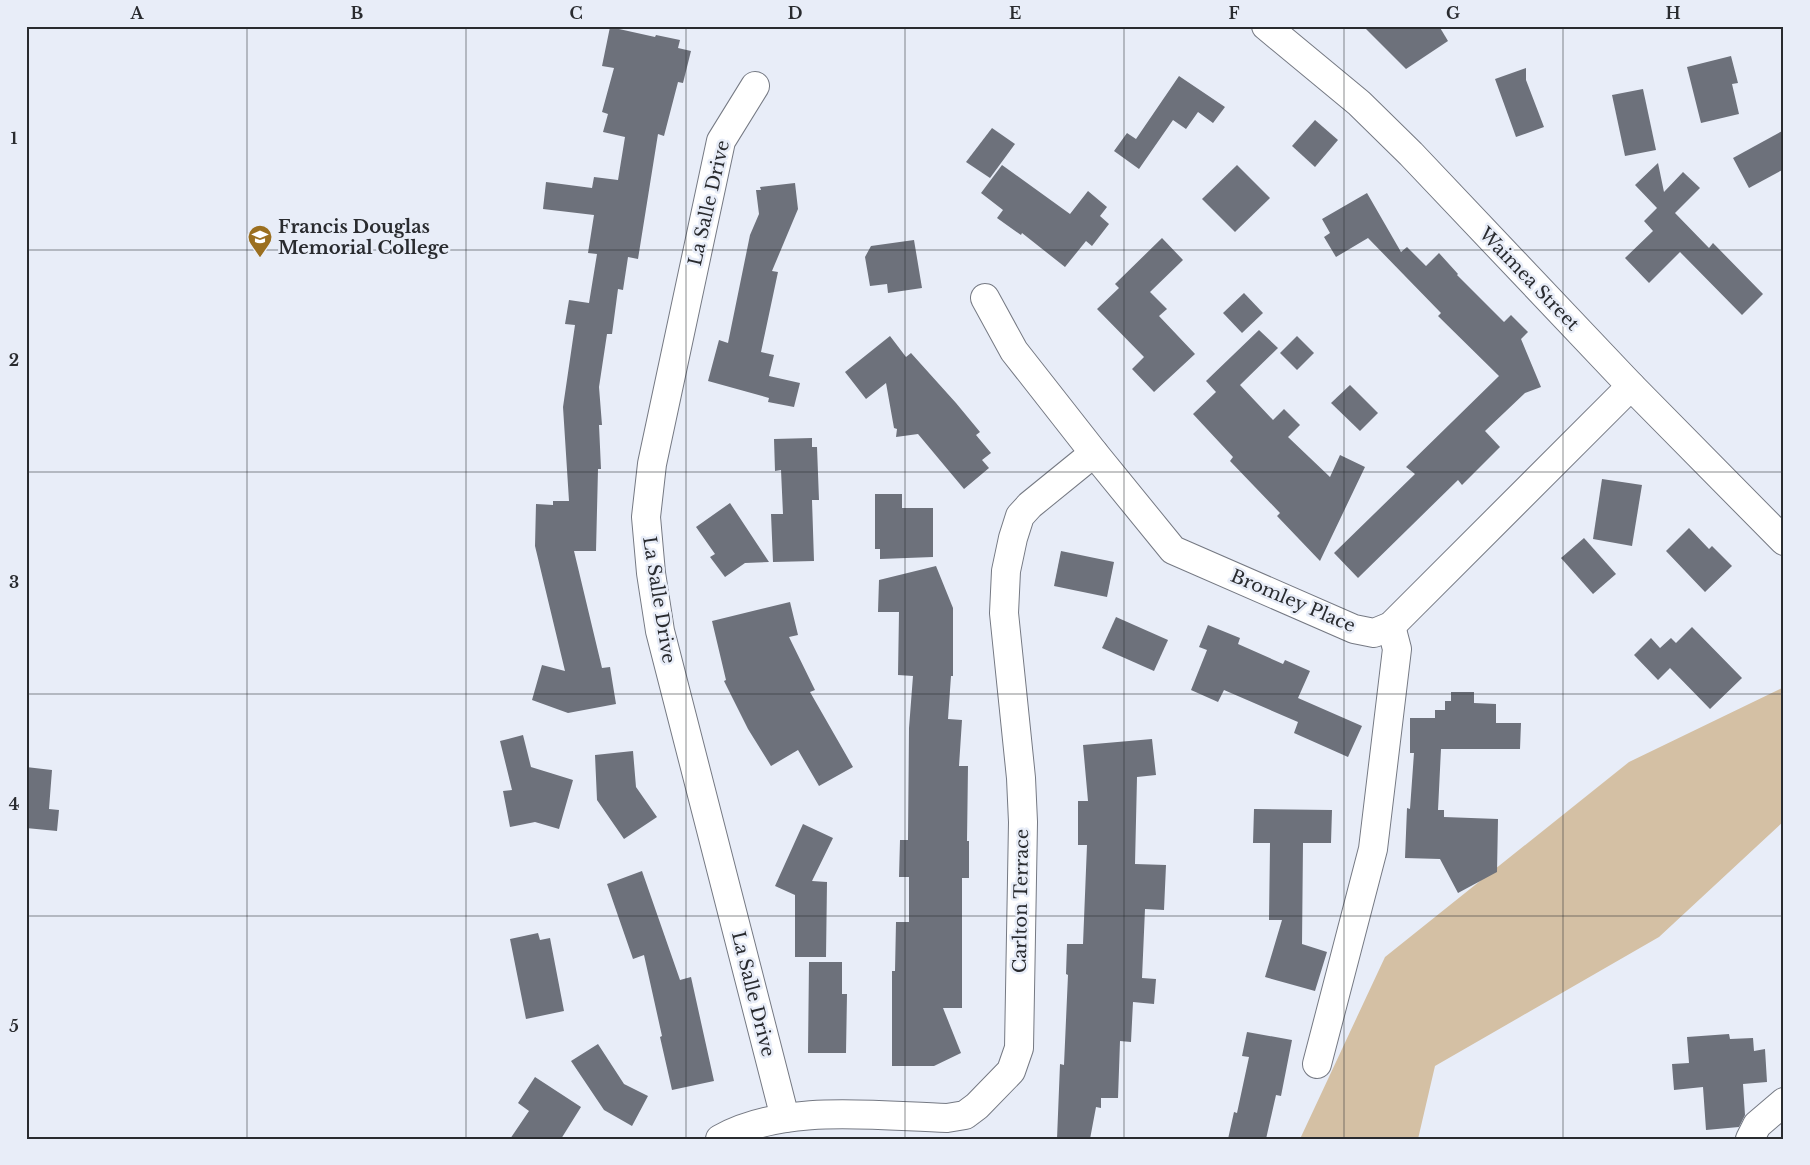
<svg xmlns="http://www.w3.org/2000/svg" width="1810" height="1165" font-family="'Libre Baskerville',serif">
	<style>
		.green { fill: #d4c0a4 }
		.building { fill: #6d717b }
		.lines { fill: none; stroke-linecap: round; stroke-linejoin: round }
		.minor-casing { stroke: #757983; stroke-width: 30 }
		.secondary-casing { stroke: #757983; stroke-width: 30 }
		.minor { stroke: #fff; stroke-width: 28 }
		.secondary { stroke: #fff; stroke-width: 28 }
		.grid { fill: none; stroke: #292b2f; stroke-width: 1; stroke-opacity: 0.55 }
		.labels { text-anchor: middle; stroke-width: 5; stroke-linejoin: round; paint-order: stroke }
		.street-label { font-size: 18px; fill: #292b2f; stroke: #e8edf8 }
		.poi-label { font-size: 18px; font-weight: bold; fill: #292b2f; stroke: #e8edf8; text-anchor: start }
		.neatline { fill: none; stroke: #292b2f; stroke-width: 2 }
		.grid-label { font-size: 16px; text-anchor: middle; font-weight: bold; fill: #292b2f }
	</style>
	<rect width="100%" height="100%" fill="#e8edf8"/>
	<polygon class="green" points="1784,687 1784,821 1659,937 1435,1066 1418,1139 1300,1139 1385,957 1629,762"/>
	<g class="building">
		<polygon points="1363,26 1439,26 1448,41 1406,69"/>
		<polygon points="610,27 655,37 656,35 680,40 678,48 691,51 683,83 678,82 664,136 658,134 638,259 628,257 623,290 618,289 612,334 607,334 599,387 602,425 599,425 601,469 598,469 596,551 574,551 602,668 610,667 616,704 568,713 532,700 542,665 565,671 535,546 536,504 553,505 553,501 569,501 563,407 575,325 565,324 569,300 589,303 597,254 588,253 594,215 543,209 546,182 592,188 594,177 618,180 625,137 603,132 608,114 602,112 614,68 602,66"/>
		<polygon points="1731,56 1738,83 1732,84 1739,114 1701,123 1687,67"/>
		<polygon points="1526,68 1526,80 1544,127 1516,137 1495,79"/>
		<polygon points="1179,76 1225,107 1213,123 1198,112 1186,129 1173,120 1139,169 1114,151 1127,133 1136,139"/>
		<polygon points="1643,89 1656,150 1625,156 1612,95"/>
		<polygon points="1315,120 1338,140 1315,167 1292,146"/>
		<polygon points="992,128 1015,144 990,178 966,162"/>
		<polygon points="1784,130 1784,169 1749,188 1733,158"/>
		<polygon points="1658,163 1664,192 1683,172 1700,188 1675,213 1709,248 1713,243 1763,294 1742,315 1680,252 1649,283 1625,258 1653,231 1644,221 1657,208 1635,185"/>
		<polygon points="1002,165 1070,214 1088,191 1107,207 1100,216 1109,224 1092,246 1086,241 1065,267 1022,233 1021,235 997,218 1003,210 981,193"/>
		<polygon points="1237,165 1270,198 1235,232 1202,199"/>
		<polygon points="795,183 798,209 772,271 778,272 761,352 774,355 769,376 800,383 794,407 768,402 769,398 708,381 719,340 728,343 750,235 759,214 756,190 761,190 760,187"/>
		<polygon points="1367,193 1401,252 1407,247 1426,266 1439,253 1458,274 1457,275 1504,322 1511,315 1528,332 1521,339 1541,387 1525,393 1485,431 1500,447 1462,485 1458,480 1358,578 1334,553 1415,474 1406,467 1499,376 1438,316 1441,313 1368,238 1336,257 1324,237 1330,233 1322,219"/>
		<polygon points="1162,238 1183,260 1150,292 1167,309 1159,316 1195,354 1154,392 1132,369 1144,357 1097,309 1119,288 1115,284"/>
		<polygon points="914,240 922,288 888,293 887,284 870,286 865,257 871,246"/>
		<polygon points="1244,293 1263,313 1242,333 1223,313"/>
		<polygon points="1259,330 1278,348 1240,385 1273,420 1284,409 1300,425 1288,437 1330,477 1340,455 1365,467 1320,561 1277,516 1280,513 1230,461 1233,457 1193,414 1216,392 1206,381"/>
		<polygon points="890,336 906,357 911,353 956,403 980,432 976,435 991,453 982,460 989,468 964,489 918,434 896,437 897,429 894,428 886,383 866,399 845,372"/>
		<polygon points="1297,336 1314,353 1297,370 1280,353"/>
		<polygon points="1350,385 1378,413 1360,431 1331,403"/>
		<polygon points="812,438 812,447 817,447 819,500 812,500 814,561 773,562 771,514 783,514 781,470 775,471 774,439"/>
		<polygon points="1602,479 1642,485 1632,546 1593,539"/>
		<polygon points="875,494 902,494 902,508 933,508 933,557 880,559 880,549 875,549"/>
		<polygon points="730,503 769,562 745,563 725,577 710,557 715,554 696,527"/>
		<polygon points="1689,528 1709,549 1712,546 1732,566 1705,592 1666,551"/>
		<polygon points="1584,538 1616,574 1593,594 1561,558"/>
		<polygon points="1061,551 1114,562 1107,597 1054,586"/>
		<polygon points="936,566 953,608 953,676 951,676 948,719 962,720 959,766 968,766 967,841 969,841 969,878 962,878 962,1008 943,1008 961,1053 934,1066 892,1066 892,971 895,971 896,922 909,922 909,877 899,877 900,840 908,840 909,728 913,676 898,675 899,612 878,612 879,580"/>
		<polygon points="790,602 798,635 789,637 815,690 810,692 853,767 819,786 798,750 771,766 748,729 724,681 726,680 712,621"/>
		<polygon points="1116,617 1168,640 1154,671 1102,648"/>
		<polygon points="1208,625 1240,638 1238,644 1283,664 1285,660 1310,671 1298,698 1362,726 1348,757 1294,733 1298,722 1224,690 1218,702 1191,690 1207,650 1199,647"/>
		<polygon points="1692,627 1742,678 1710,709 1670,668 1658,680 1634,655 1651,638 1660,648 1671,638 1676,643"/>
		<polygon points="1451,692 1474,692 1474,703 1496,704 1496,723 1521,723 1520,749 1441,749 1438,810 1444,810 1444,817 1498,819 1497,872 1458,893 1440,859 1405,858 1407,808 1410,809 1414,753 1410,753 1410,718 1435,718 1435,710 1445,710 1445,701 1451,701"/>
		<polygon points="523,735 531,767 573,780 559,829 535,822 510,827 503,791 512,790 500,741"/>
		<polygon points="1152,739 1156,775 1137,777 1135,864 1166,865 1164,910 1145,909 1142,978 1156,979 1154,1004 1133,1002 1131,1042 1120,1041 1118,1098 1101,1098 1101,1108 1096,1107 1090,1139 1057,1139 1060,1064 1064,1065 1068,975 1066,974 1067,944 1083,944 1087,845 1078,845 1078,801 1088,801 1083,745"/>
		<polygon points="633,751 636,787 657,817 624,839 597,800 595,755"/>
		<polygon points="26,767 52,770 49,809 59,810 57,831 26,828"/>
		<polygon points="1254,809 1332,810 1331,843 1303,843 1302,944 1327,952 1315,991 1265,977 1282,920 1269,920 1270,843 1253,843"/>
		<polygon points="803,824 833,838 812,881 827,882 826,957 795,957 795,895 775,886"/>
		<polygon points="642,871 680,980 691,977 714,1081 672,1090 660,1037 662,1036 644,955 633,959 607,884"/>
		<polygon points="538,933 540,940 550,938 564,1011 526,1019 510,939"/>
		<polygon points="809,962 842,962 842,994 847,994 846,1053 808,1053"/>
		<polygon points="1247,1032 1292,1040 1281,1096 1276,1095 1266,1139 1228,1139 1234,1112 1237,1113 1249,1057 1242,1056"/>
		<polygon points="1729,1034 1730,1039 1753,1038 1754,1051 1765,1049 1767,1082 1743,1084 1745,1115 1739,1127 1706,1130 1703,1087 1674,1090 1672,1064 1689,1063 1687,1037"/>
		<polygon points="598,1044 624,1084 648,1096 632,1126 604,1110 571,1061"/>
		<polygon points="535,1077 581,1107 561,1139 510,1139 529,1111 518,1103"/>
	</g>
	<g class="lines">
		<defs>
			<g id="minor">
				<polyline points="755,86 721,141 652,464 646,517 651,573 660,631 785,1118"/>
				<polyline points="985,298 1014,351 1094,453 1173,550 1354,629 1374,633 1391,626 1631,386"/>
				<polyline points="1317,1064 1373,849 1397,649 1391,626"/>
				<path d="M 720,1139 C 784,1103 876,1116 947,1118 L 965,1115 L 977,1106 L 1011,1071 L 1019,1048 L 1023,822 L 1021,778 L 1004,613 L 1006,571 L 1013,538 L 1020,516 L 1030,505 L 1094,453"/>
				<polyline points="1750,1139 1757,1125 1784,1102"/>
			</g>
			<polyline id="secondary" points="1266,26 1359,103 1411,154 1631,386 1784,541"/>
		</defs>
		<use href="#minor" class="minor-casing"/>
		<use href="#secondary" class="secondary-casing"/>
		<use href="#minor" class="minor"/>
		<use href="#secondary" class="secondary"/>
	</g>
	<path class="grid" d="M 247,26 L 247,1139M 466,26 L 466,1139M 686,26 L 686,1139M 905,26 L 905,1139M 1124,26 L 1124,1139M 1344,26 L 1344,1139M 1563,26 L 1563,1139M 26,250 L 1784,250M 26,472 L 1784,472M 26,694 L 1784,694M 26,916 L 1784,916"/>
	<defs>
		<symbol id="school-pin" viewBox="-11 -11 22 30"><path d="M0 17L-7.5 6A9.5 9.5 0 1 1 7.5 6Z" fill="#9b6f1f" stroke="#e8edf8"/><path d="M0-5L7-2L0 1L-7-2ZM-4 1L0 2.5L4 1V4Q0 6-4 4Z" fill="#fff"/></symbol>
	</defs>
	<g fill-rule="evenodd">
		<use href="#school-pin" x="246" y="223" width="28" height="38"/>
	</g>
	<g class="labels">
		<g class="street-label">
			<text transform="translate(709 203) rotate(-77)" y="6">La Salle Drive</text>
			<text transform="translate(1529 279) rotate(46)" y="6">Waimea Street</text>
			<text transform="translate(659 600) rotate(81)" y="6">La Salle Drive</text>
			<text transform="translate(1293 601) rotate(23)" y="6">Bromley Place</text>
			<text transform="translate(1021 901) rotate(-89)" y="6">Carlton Terrace</text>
			<text transform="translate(753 994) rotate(76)" y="6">La Salle Drive</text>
		</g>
		<g class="poi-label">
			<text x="278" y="233">Francis Douglas<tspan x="278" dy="21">Memorial College</tspan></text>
		</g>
	</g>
	<rect width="1810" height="1165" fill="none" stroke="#e8edf8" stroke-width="55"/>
	<rect x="28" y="28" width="1754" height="1110" class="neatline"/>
	<g class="grid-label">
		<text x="137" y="19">A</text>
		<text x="357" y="19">B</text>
		<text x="576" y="19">C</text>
		<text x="795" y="19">D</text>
		<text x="1015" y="19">E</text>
		<text x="1234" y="19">F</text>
		<text x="1453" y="19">G</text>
		<text x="1673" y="19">H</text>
		<text x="14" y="144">1</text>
		<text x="14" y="366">2</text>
		<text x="14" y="588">3</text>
		<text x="14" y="810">4</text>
		<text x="14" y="1032">5</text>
	</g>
</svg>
